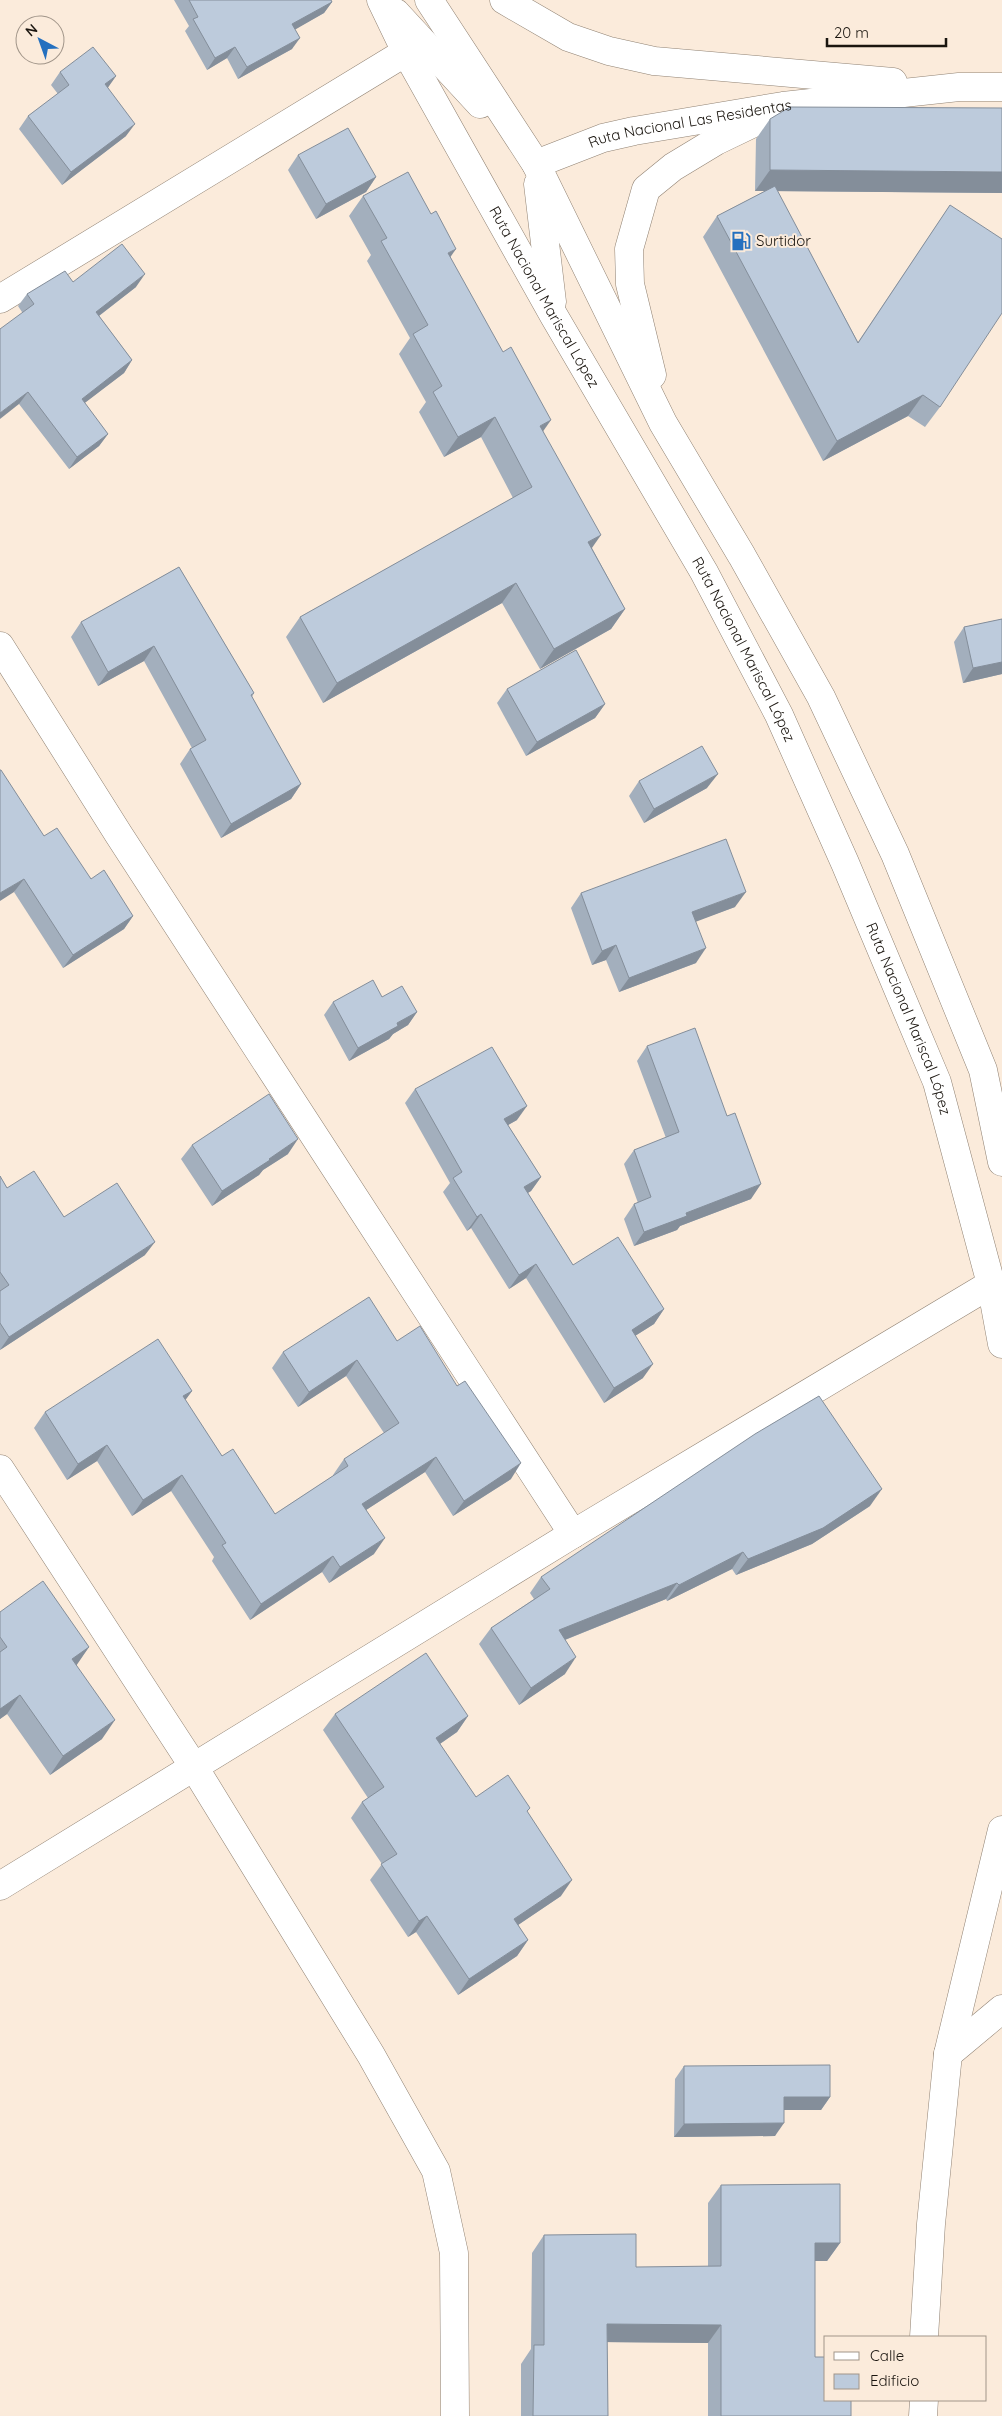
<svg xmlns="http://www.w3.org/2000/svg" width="1002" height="2416" font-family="Quicksand,sans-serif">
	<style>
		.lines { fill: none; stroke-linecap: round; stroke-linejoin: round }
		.minor-casing { stroke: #908273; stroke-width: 29 }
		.highway-casing { stroke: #908273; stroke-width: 29 }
		.minor { stroke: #fff; stroke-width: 28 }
		.highway { stroke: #fff; stroke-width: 28 }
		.wall { fill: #a3afbd }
		.shaded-wall { fill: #848e9a }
		.building { fill: #bdcbdc; stroke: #848e9a }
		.labels { text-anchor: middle; stroke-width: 4; stroke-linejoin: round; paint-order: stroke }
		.street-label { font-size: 15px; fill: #1a150f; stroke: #fbebdb }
		.poi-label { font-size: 15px; fill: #1a150f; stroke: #fbebdb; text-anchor: start }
	</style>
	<rect width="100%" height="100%" fill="#fbebdb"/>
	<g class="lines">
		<defs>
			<g id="minor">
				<polyline points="0,299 406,52"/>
				<polyline points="0,646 119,835 573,1534"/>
				<polyline points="0,1469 194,1767 371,2055 436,2171 454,2253 455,2416"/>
				<polyline points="0,1886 573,1534 991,1284"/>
				<polyline points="948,2054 1002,2009"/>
				<polyline points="924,2337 931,2224 948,2054 1002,1830"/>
				<polyline points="923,2416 924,2400"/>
			</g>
			<g id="highway">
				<path id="s1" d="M 381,0 L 406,52 L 554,316 L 704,572 L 779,715 L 845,863 L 937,1082 L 991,1284 L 1002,1344"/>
				<polyline points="429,0 536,164 663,423 742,556 821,697 895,854 983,1070 1002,1162"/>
				<polyline points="504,0 568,37 609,51 654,61 893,82"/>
				<polyline points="396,13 480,104"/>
				<path id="s2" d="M 536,164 L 603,138 L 634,131 L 783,106 L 959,87 L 1002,87"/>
				<polyline points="538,184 552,302"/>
				<polyline points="652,375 630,284 629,249 646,189 673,167 716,141 762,119"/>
			</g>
		</defs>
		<use href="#minor" class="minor-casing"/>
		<use href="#highway" class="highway-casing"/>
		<use href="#minor" class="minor"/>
		<use href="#highway" class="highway"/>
	</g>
	<g class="wall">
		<polygon points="174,0 331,0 332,2 324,13 295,29 292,49 238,79 227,58 207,70 185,31 189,26"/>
		<polygon points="60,72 116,76 107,88 126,136 62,185 19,129 28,116 58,94 51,85"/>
		<polygon points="770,119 1002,193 777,191 858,342 950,205 940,407 925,427 908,416 823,461 703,237 717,216 765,191 755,191 756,139"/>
		<polygon points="298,155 376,177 366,192 316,219 288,170"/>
		<polygon points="363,196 450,257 543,431 592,548 625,609 611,629 540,669 502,603 323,703 286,637 300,617 513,498 481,437 444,457 419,412 426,402 399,354 410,338 367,261 371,255 349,216"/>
		<polygon points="73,282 136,287 99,316 132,360 124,373 84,403 108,434 99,446 69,469 19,404 22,312 18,306 27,294"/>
		<polygon points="179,567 254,693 252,697 301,784 291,799 221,838 180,764 190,749 192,748 144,661 98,686 71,637 81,622"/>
		<polygon points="1002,619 1002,674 963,683 954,642 964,627"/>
		<polygon points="507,689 605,704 595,718 526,756 497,703"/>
		<polygon points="639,781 707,788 644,823 629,796"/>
		<polygon points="44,836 133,916 124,929 63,968 14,892"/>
		<polygon points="581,893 735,907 696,921 696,963 619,992 606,960 592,965 571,908"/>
		<polygon points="382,997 417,1012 408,1025 393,1034 389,1039 349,1061 324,1015 333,1002"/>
		<polygon points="647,1046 751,1199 680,1226 677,1230 634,1246 624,1219 634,1204 638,1203 624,1164 634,1150 666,1138 637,1061"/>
		<polygon points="415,1089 517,1120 508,1125 541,1177 531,1191 528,1193 573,1265 664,1309 654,1324 635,1336 643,1378 604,1403 526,1278 509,1289 471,1228 467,1231 443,1192 450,1183 405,1103"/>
		<polygon points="192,1145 288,1154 263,1170 259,1175 212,1206 181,1159"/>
		<polygon points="0,1176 7,1188 64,1217 145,1255 0,1350"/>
		<polygon points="397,1341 511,1479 453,1516 425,1472 366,1510 374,1554 329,1583 322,1572 250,1620 212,1561 214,1557 171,1491 132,1516 97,1461 67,1480 34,1428 45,1412 192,1391 185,1400 222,1456 275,1514 333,1476 333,1475 344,1459 384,1433 346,1376 298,1407 272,1368 283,1352"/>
		<polygon points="870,1506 812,1544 736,1575 732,1569 667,1601 666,1599 565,1640 565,1674 519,1705 479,1644 491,1628 534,1599 530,1593 541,1577"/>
		<polygon points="0,1612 89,1647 76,1665 102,1739 50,1775 7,1714 0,1719"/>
		<polygon points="335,1714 468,1716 457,1732 440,1744 476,1797 530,1808 527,1812 561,1896 518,1925 528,1940 517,1956 458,1995 416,1932 408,1937 370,1880 382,1864 351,1818 362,1802 368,1798 323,1730"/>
		<polygon points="684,2066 830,2097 821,2110 784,2110 775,2136 674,2137 675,2079"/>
		<polygon points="721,2185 840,2243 827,2261 815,2261 815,2357 851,2416 708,2416 708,2343 607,2342 608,2416 521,2416 521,2364 531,2349 532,2253 544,2235 636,2267 708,2267 708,2203"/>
	</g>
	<g class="shaded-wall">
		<polygon points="332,2 324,13 284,36 292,24"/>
		<polygon points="300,38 292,49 238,79 247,67"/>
		<polygon points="235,47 227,58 207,70 215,58"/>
		<polygon points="116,76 107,89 105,84"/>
		<polygon points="135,124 126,136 62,185 71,172"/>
		<polygon points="770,170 1002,172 1002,193 755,191"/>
		<polygon points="376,177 366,192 316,219 326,204"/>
		<polygon points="456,249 442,269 448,253"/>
		<polygon points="145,274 136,287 87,325 96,312"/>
		<polygon points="132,360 124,373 73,412 82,399"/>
		<polygon points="28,392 19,404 0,419 0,413"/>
		<polygon points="923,395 908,416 823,461 837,441"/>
		<polygon points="495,417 481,437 444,457 458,437"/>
		<polygon points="551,420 537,440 540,426"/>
		<polygon points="108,434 99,446 69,469 77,457"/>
		<polygon points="601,535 587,555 588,542"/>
		<polygon points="516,583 502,603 323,703 337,683"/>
		<polygon points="625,609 611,629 540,669 554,649"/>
		<polygon points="154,646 144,661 98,686 108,672"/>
		<polygon points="1002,662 1002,674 963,683 973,668"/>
		<polygon points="605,704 595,718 526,756 537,742"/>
		<polygon points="718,774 707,788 644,823 654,809"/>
		<polygon points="301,784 291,799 221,838 231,824"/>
		<polygon points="24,879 14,892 0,901 0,893"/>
		<polygon points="746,892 735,907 682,927 692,912"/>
		<polygon points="133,916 124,929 63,968 73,955"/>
		<polygon points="616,945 606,960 592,965 602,951"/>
		<polygon points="706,948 696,963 619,992 629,978"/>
		<polygon points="417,1012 408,1025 393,1034 389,1039 349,1061 358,1048 397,1023"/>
		<polygon points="527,1106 517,1120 494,1133 504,1119"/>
		<polygon points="298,1139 288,1154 263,1170 259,1175 212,1206 222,1191"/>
		<polygon points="541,1177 531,1191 514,1201 524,1187"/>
		<polygon points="761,1184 751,1199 680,1226 677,1230 634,1246 644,1232 686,1213"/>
		<polygon points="481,1214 471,1228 467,1231 477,1217"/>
		<polygon points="155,1242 145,1255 0,1350 9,1337"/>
		<polygon points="536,1264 526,1278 509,1289 519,1275"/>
		<polygon points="664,1309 654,1324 622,1344 632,1330"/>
		<polygon points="357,1360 346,1376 298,1407 309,1392"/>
		<polygon points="653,1364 643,1378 604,1403 614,1388"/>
		<polygon points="192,1391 181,1406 183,1396"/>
		<polygon points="107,1445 97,1461 67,1480 78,1464"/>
		<polygon points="436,1457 425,1472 352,1519 362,1504"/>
		<polygon points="521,1463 511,1479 453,1516 464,1501"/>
		<polygon points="182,1475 171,1491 132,1516 143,1500"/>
		<polygon points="882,1489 870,1506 812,1544 736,1575 748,1559"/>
		<polygon points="385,1538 374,1554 329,1583 340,1567"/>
		<polygon points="743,1552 732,1569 667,1601 679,1585"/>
		<polygon points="333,1556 322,1572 250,1620 261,1604"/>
		<polygon points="677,1583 666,1599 547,1647 559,1630"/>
		<polygon points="89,1647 76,1666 72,1659"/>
		<polygon points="576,1657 565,1674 519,1705 531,1688"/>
		<polygon points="20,1695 7,1714 0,1719 0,1709"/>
		<polygon points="468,1716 457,1732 425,1754 436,1738"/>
		<polygon points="115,1720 102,1739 50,1775 63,1756"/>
		<polygon points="572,1880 561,1896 503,1935 514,1919"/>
		<polygon points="427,1916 416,1932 408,1937 419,1921"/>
		<polygon points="528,1940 517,1956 458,1995 469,1979"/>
		<polygon points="784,2097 830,2097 821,2110 775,2110"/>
		<polygon points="784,2123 775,2136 674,2137 684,2124"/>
		<polygon points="815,2243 840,2243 827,2261 803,2261"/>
		<polygon points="607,2324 721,2325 708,2343 595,2342"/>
	</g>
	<g class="building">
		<polygon points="189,0 331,0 332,2 292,24 300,38 247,67 235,47 215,58 193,19 198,17"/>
		<polygon points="93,47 116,76 105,84 135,124 71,172 28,116 69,85 60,72"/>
		<polygon points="790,107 1002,108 1002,172 770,170 770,119"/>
		<polygon points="348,128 376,177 326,204 298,155"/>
		<polygon points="408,172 431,214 436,211 456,249 448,253 503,352 511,347 551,420 540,426 601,535 588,542 625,609 554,649 516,583 337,683 300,617 532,487 495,417 458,437 433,392 442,386 413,334 428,325 381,241 387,238 363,196"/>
		<polygon points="775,186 858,343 950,205 1002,239 1002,313 940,407 923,395 837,441 717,216"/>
		<polygon points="122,244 145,274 96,312 132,360 82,399 108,434 77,457 28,392 0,413 0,329 34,304 27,294 65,271 73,282"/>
		<polygon points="179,567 254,693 251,695 301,784 231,824 190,749 206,740 154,646 108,672 81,622"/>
		<polygon points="1002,619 1002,662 973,668 964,627"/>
		<polygon points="576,650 605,704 537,742 507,689"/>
		<polygon points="702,746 718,774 654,809 639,781"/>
		<polygon points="0,770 1,770 44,836 57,828 91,879 104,870 133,916 73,955 24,879 0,893"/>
		<polygon points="726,839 746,892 692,912 706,948 629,978 616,945 602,951 581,893"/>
		<polygon points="373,980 382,997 402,986 417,1012 397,1023 398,1026 358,1048 333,1002"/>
		<polygon points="695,1028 727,1116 735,1113 761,1184 686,1213 687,1216 644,1232 634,1204 651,1197 634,1150 679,1132 647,1046"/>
		<polygon points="492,1047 527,1106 504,1119 541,1177 524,1187 573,1265 618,1237 664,1309 632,1330 653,1364 614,1388 536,1264 519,1275 481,1214 477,1217 453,1178 462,1172 415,1089"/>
		<polygon points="269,1094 298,1139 269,1159 270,1160 222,1191 192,1145"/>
		<polygon points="34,1171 64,1217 117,1183 155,1242 9,1337 0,1323 0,1291 9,1285 0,1272 0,1176 7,1188"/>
		<polygon points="369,1297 397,1341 420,1326 457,1386 465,1381 521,1463 464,1501 436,1457 362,1504 385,1538 340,1567 333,1556 261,1604 222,1545 226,1543 182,1475 143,1500 107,1445 78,1464 45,1412 158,1339 192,1391 183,1396 222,1456 233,1449 275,1514 348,1466 344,1459 399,1423 357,1360 309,1392 283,1352"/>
		<polygon points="819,1396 882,1489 823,1528 748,1559 743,1552 679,1585 677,1583 559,1630 576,1657 531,1688 491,1628 550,1589 541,1577 755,1434"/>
		<polygon points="43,1581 89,1647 72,1659 115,1720 63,1756 20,1695 0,1709 0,1652 7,1647 0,1637 0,1612"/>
		<polygon points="426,1653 468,1716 436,1738 476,1797 508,1775 530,1808 527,1811 572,1880 514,1919 528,1940 469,1979 427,1916 419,1921 381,1864 397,1854 362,1802 384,1787 335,1714"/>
		<polygon points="830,2065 830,2097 784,2097 784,2123 684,2124 684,2066"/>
		<polygon points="840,2184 840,2243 815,2243 815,2357 826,2357 826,2400 851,2400 851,2416 721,2416 721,2325 607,2324 608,2416 533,2416 534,2345 544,2345 544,2235 636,2234 636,2267 721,2266 721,2185"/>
	</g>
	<defs>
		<symbol id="fuel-bare" viewBox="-9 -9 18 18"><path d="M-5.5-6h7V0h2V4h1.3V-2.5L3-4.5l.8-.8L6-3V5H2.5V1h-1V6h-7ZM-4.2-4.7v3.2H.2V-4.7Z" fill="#2470bf" stroke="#fbebdb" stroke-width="2.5" paint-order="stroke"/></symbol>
	</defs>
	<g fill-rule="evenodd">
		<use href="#fuel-bare" x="727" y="227" width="28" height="28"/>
	</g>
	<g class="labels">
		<g class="street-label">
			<text dy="5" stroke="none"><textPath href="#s2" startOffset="160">Ruta Nacional Las Residentas</textPath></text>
			<text dy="5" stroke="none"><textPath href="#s1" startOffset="339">Ruta Nacional Mariscal López</textPath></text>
			<text dy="5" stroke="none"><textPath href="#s1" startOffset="744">Ruta Nacional Mariscal López</textPath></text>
			<text dy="5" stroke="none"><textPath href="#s1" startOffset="1149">Ruta Nacional Mariscal López</textPath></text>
		</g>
		<g class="poi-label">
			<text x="756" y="246">Surtidor</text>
		</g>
	</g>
	<rect x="824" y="2336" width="162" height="65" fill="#fbebdb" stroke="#a19589"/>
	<rect x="834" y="2352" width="25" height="8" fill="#ffffff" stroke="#a19589"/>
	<text x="870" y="2361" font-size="15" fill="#1a150f">Calle</text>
	<rect x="834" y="2374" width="25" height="15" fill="#bdcbdc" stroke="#a19589"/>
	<text x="870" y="2386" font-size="15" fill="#1a150f">Edificio</text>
	<g transform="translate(40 40) rotate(319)"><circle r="24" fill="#fbebdb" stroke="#a19589"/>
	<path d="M0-4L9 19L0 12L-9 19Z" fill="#2470bf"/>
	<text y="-8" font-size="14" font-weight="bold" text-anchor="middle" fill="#1a150f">N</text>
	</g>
	<path d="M827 38v8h119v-8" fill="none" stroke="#1a150f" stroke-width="2.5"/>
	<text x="834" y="38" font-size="15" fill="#1a150f" stroke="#fbebdb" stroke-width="4" paint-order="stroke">20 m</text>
</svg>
